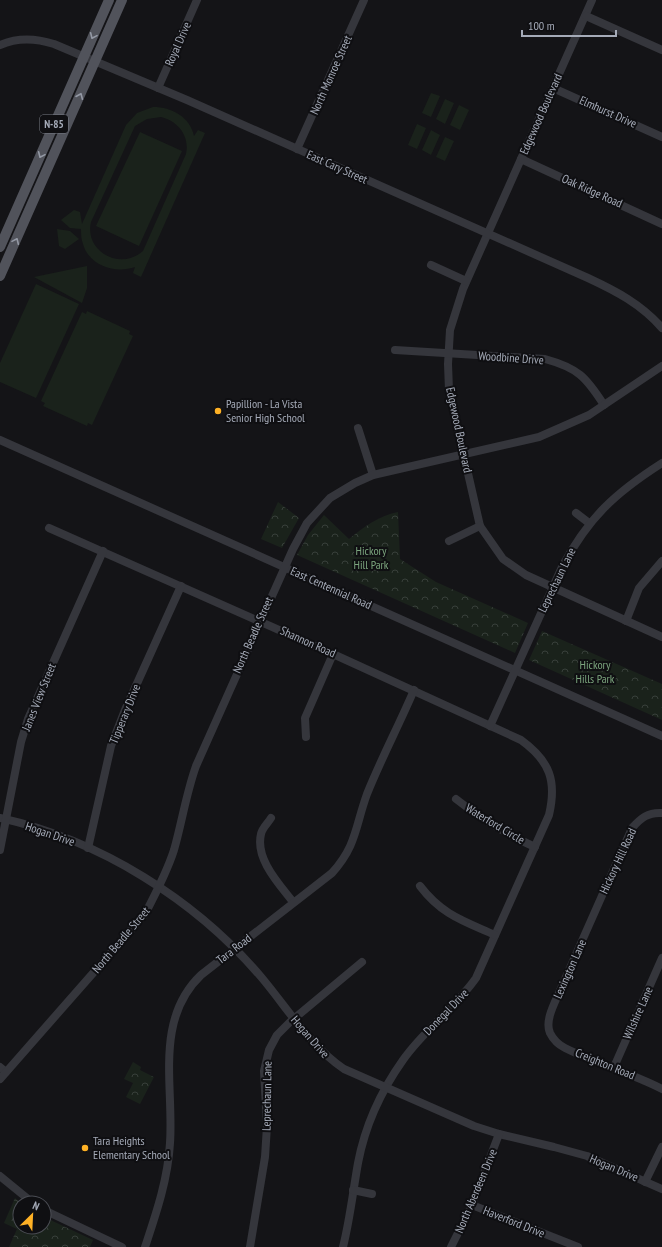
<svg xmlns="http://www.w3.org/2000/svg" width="662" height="1247" font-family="'PT Sans Narrow',sans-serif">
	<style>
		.grass { fill: #1a221b; fill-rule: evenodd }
		.forest { fill: url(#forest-crowns) }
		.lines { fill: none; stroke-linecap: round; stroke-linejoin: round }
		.minor { stroke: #35363c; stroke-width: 8 }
		.major { stroke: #51535b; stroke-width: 10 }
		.oneway { stroke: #9499a5 }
		.poi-dot { fill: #feb125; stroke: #0f0f12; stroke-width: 1.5 }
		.labels { text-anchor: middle; stroke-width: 4; stroke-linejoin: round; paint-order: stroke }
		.shield { fill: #0f0f12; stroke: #787c86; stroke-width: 1 }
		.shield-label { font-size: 11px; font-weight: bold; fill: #a5abb8 }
		.street-label { font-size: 12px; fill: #a5abb8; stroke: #0f0f12 }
		.poi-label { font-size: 12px; fill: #a5abb8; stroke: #0f0f12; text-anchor: start }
		.park-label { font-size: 12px; fill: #7ba47d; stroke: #0f0f12 }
	</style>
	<defs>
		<pattern id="forest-crowns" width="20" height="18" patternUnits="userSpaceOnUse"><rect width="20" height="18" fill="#1a221b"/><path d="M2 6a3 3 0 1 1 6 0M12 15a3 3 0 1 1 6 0" fill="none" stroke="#383f3a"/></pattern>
	</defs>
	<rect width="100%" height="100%" fill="#141417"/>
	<g class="grass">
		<polygon points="431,93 440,96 431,117 422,113"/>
		<polygon points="445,99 454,103 445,124 436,119"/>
		<polygon points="459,105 469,110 460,130 450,125"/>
		<path d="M 153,107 C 172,107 190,117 194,136 L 198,130 L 205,133 L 141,277 L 133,273 L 135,267 C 116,274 89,266 83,244 C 81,239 81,234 81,229 L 70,228 L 61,220 L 74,210 L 80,212 L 82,224 L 126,125 L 137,113 ZM 161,117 C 178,121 190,136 186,154 L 143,251 C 121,271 84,252 91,222 L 135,126 L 147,119 Z"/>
		<polygon points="417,124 426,128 417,149 408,145"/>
		<polygon points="431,130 440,135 431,155 422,150"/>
		<polygon points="140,132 182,151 139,246 96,226"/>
		<polygon points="445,137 454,141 445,161 436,157"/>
		<polygon points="57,229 70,231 79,239 65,249 59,246"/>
		<polygon points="87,266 87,288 82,303 34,277"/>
		<polygon points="36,284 79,304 36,398 0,382 0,363"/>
		<polygon points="87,311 130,331 129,334 133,336 92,425 88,423 87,426 43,406 45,403 41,401 82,312 86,314"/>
	</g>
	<g class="forest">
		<polygon points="278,502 299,518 282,548 261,539"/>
		<path d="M 398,512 L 400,559 L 436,582 L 528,623 L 515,653 L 297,555 L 308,535 L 324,515 L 349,539 C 364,527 378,516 398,512 Z"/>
		<polygon points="542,631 662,684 662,720 529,660"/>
		<polygon points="133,1062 141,1067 140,1070 154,1077 140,1104 126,1097 133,1083 124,1079"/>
		<polygon points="15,1198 21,1203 20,1227 44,1227 44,1217 93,1240 90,1247 9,1247 17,1229 4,1223"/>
	</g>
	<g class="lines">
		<g class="minor">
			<polyline points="592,0 463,289 450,330 448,364 449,390 480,526 503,559 526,575 662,637"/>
			<polyline points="586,16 662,50"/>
			<path d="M 0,45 C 18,37 35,38 54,44 L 187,100 L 588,278 C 616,291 641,304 662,328"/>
			<polyline points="158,88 197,0"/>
			<polyline points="553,88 662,137"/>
			<polyline points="297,149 364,0"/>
			<polyline points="521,159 662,224"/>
			<polyline points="431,265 466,281"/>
			<path d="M 395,350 L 545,359 C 578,368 586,377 604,405"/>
			<polyline points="358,428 373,475"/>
			<polyline points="0,440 662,736"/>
			<polyline points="576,513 589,523"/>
			<path d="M 49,528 L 333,654 L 521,740 C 550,761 557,781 549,815 L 476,978 C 455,1008 424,1030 403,1060 C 381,1091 365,1126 358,1163 C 353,1191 350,1219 343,1247"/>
			<polyline points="449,541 480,526"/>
			<polyline points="626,621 639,588 662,561"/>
			<path d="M 490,726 L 562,567 C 589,517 615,493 662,463"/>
			<polyline points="306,737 305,718 333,654"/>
			<path d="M 456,799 C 481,819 506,834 535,847"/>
			<path d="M 662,813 C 648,812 641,818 632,828 L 558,995 C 553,1006 545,1022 550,1033 C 553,1039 559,1045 565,1048 C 597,1064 631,1073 662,1089"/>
			<path d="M 0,818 C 100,840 196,900 262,978 C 288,1009 310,1046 344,1069 L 474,1126 L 499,1134 L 554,1147 L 587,1156 L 662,1189"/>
			<path d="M 271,818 C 268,823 262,828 261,834 C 255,859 279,884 293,902"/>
			<polyline points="88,848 111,746 125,710 181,586"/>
			<polyline points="0,850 21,742 28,719 103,551"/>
			<path d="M 420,886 C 442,915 464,921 495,935"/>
			<polyline points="0,1067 6,1072"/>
			<polyline points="614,1067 662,958"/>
			<path d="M 0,1079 L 145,914 C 156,893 167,872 174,850 C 182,822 186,794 196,766 L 293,549 L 307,523 L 330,498 L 355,483 L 373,475 L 539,437 L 589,415 L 662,366"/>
			<polyline points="0,1176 33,1203"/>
			<polyline points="645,1182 662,1147"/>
			<polyline points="353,1190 372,1194"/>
			<polyline points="472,1205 578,1247"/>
			<polyline points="44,1210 122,1247"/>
			<path d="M 145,1247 C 156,1214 168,1179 170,1143 C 174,1086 154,1020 201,975 L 332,873 C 357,845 355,827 367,794 C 381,759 399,725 414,690"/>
			<polyline points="250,1247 265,1157 267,1126 264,1071 269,1050 277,1035 290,1022 362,962"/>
			<polyline points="451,1247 472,1205 499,1134"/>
		</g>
		<g class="major">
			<polyline points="0,247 109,0"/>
			<polyline points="0,276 122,0"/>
		</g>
	</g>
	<defs><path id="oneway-chevron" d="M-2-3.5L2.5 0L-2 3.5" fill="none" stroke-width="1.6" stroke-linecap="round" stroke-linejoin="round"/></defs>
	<g class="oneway">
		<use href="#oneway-chevron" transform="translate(93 36) rotate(114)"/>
		<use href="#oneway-chevron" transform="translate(80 96) rotate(-67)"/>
		<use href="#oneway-chevron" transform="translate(41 155) rotate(114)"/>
		<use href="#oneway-chevron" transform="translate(16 241) rotate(-66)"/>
	</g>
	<g class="poi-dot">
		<circle cx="218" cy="411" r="4"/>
		<circle cx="85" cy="1148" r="4"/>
	</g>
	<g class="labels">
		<rect class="shield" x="40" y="115" width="28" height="18" rx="3"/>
		<g class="shield-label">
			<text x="54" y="128">N-85</text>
		</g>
		<g class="street-label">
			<text transform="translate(178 44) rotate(-66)" y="4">Royal Drive</text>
			<text transform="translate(331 75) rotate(-66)" y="4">North Monroe Street</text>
			<text transform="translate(608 112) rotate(24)" y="4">Elmhurst Drive</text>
			<text transform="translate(541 114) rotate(-66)" y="4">Edgewood Boulevard</text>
			<text transform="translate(337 167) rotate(24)" y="4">East Cary Street</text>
			<text transform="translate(592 191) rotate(24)" y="4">Oak Ridge Road</text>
			<text transform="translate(511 358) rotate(4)" y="4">Woodbine Drive</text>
			<text transform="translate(459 430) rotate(78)" y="4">Edgewood Boulevard</text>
			<text transform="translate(557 580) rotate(-64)" y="4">Leprechaun Lane</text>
			<text transform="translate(331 588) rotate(24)" y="4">East Centennial Road</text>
			<text transform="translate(253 635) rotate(-66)" y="4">North Beadle Street</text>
			<text transform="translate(308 642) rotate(24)" y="4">Shannon Road</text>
			<text transform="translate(39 697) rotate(-68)" y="4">Janes View Street</text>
			<text transform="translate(125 714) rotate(-68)" y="4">Tipperary Drive</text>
			<text transform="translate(495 824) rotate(31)" y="4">Waterford Circle</text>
			<text transform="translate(50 834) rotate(19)" y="4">Hogan Drive</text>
			<text transform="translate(618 861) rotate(-65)" y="4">Hickory Hill Road</text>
			<text transform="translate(121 940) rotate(-50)" y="4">North Beadle Street</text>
			<text transform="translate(234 949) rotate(-38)" y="4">Tara Road</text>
			<text transform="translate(570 969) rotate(-66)" y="4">Lexington Lane</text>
			<text transform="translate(446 1012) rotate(-46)" y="4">Donegal Drive</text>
			<text transform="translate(638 1013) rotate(-66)" y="4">Wilshire Lane</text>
			<text transform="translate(310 1037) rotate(49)" y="4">Hogan Drive</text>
			<text transform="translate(605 1064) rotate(22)" y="4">Creighton Road</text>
			<text transform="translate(267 1096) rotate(-89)" y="4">Leprechaun Lane</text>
			<text transform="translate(614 1168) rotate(23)" y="4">Hogan Drive</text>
			<text transform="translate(476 1191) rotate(-67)" y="4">North Aberdeen Drive</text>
			<text transform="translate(514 1222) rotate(22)" y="4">Haverford Drive</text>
		</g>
		<g class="poi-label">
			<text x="226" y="408">Papillion - La Vista<tspan x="226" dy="14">Senior High School</tspan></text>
			<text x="93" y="1145">Tara Heights<tspan x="93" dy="14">Elementary School</tspan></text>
		</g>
		<g class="park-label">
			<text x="371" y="555">Hickory<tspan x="371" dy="14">Hill Park</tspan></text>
			<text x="595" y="669">Hickory<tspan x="595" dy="14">Hills Park</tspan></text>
		</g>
	</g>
	<g transform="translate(32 1215) rotate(24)"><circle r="19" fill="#0f0f12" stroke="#4b4d54"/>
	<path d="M0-3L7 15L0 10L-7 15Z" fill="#feb125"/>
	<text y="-6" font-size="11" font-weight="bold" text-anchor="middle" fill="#a5abb8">N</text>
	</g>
	<path d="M522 30v6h94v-6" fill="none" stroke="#a5abb8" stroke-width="2"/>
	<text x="528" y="30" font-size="12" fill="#a5abb8" stroke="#0f0f12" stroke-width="3" paint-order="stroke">100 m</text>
</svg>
